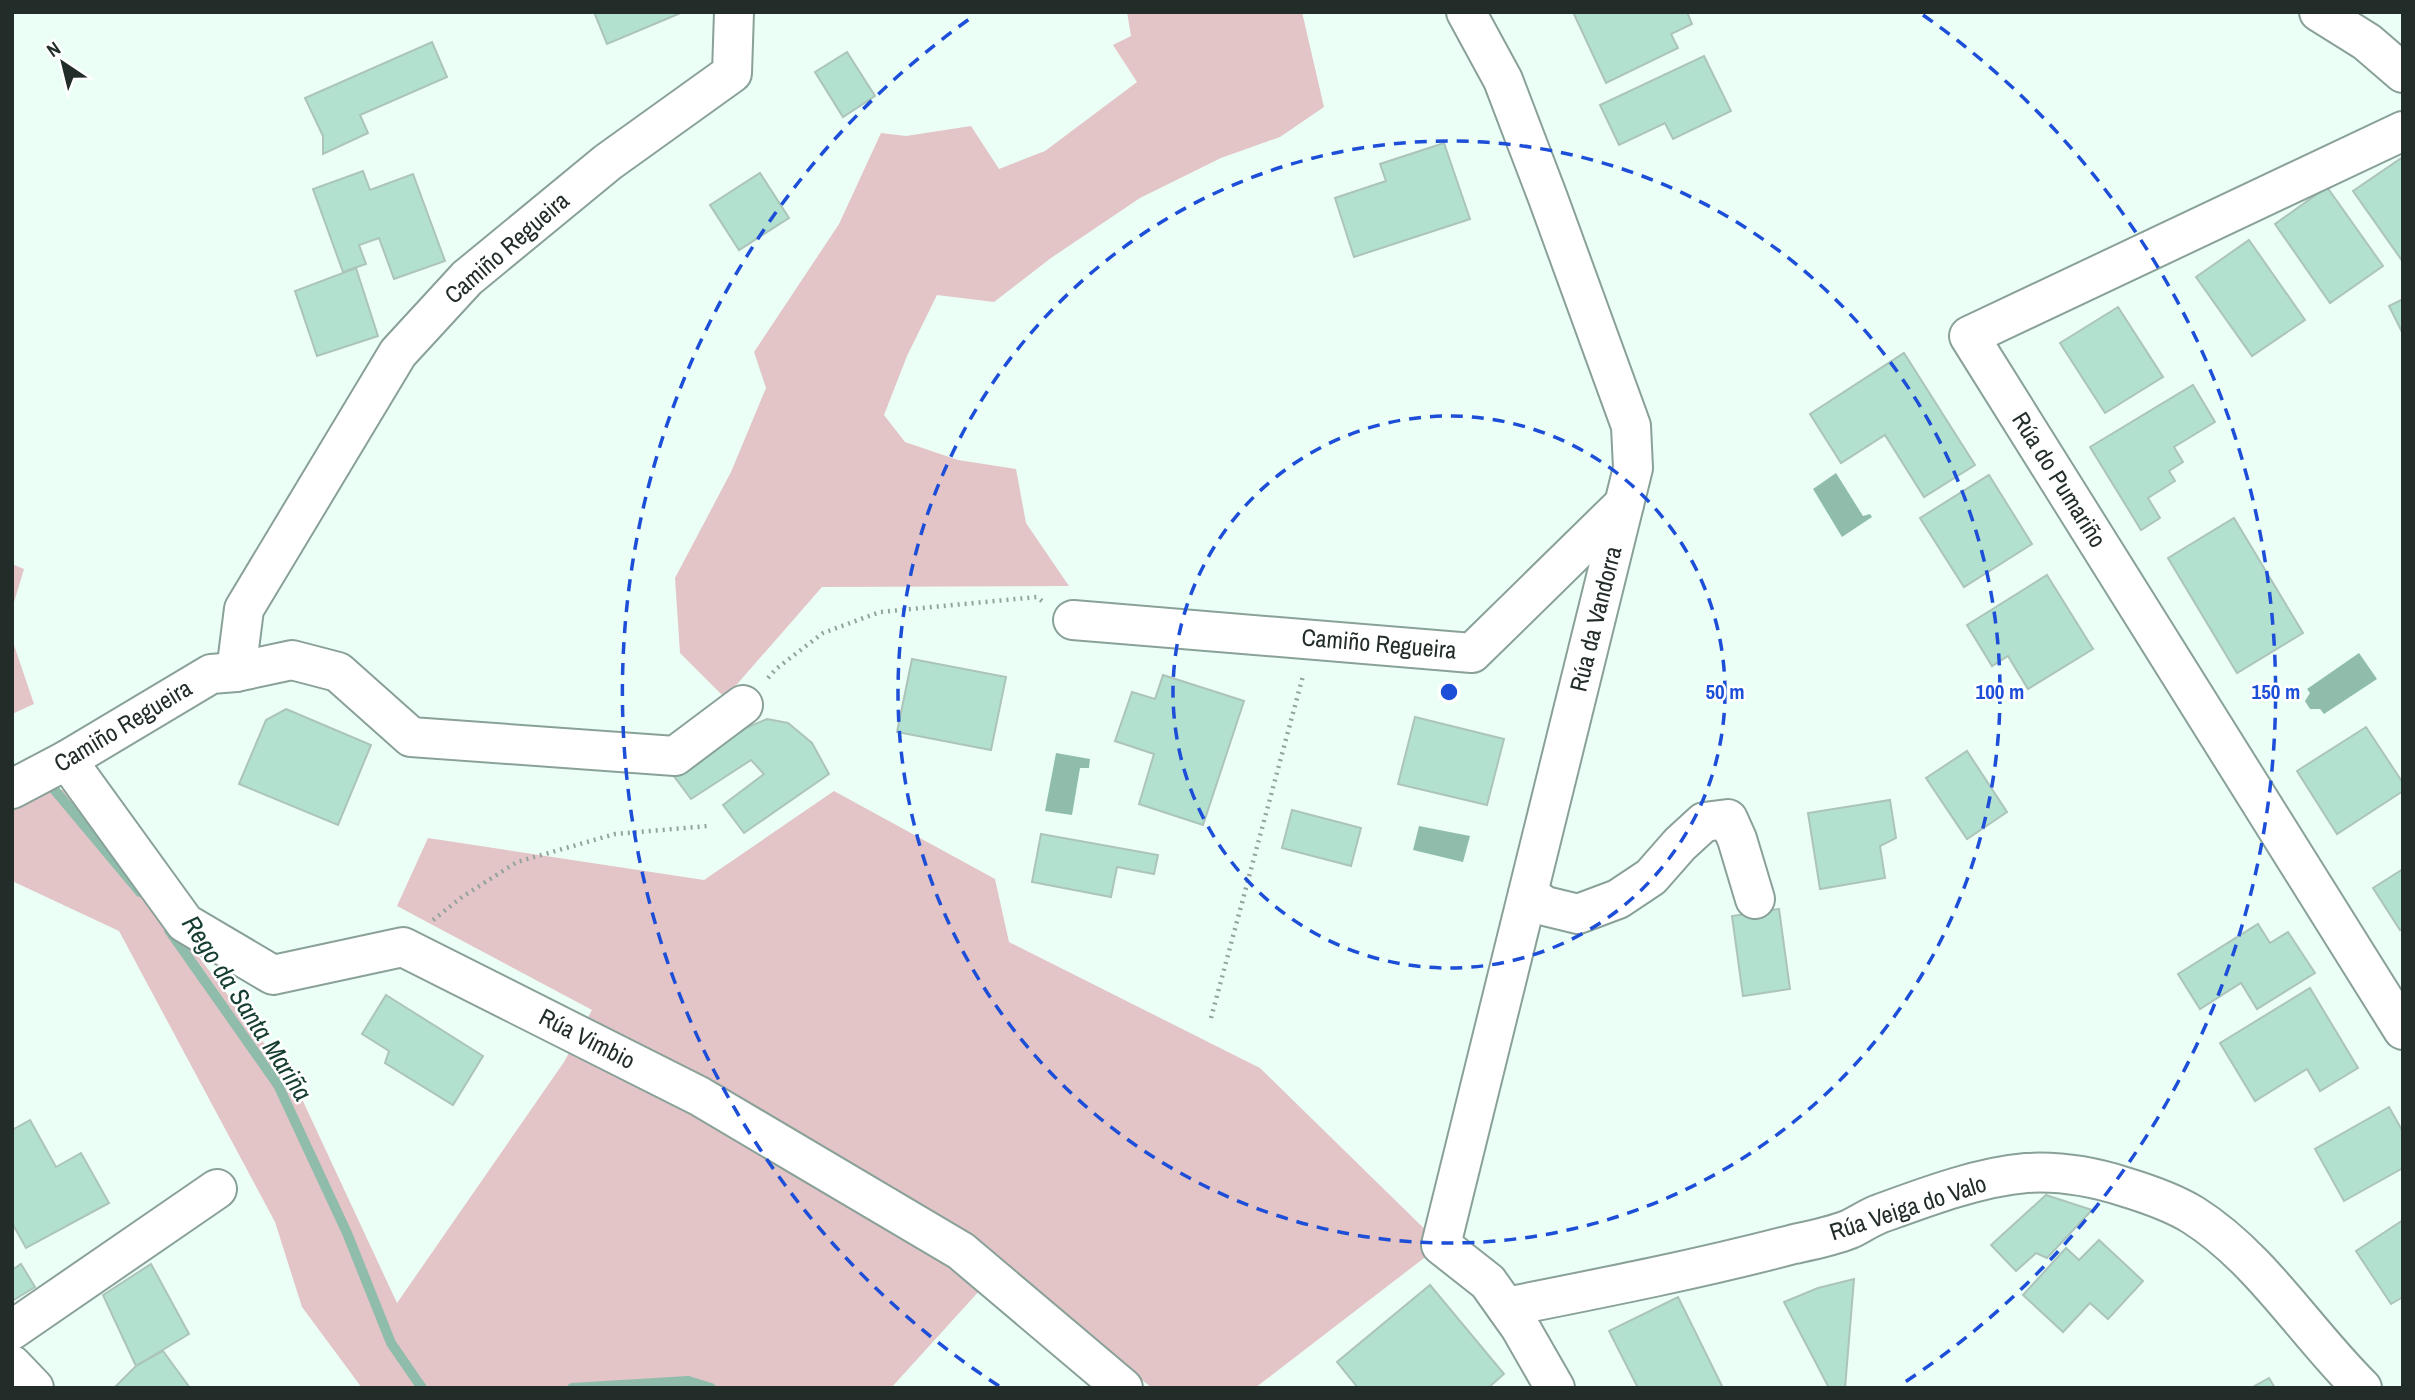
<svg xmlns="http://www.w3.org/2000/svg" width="2415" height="1400" font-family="'Archivo Narrow',sans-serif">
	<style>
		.green { fill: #e3c5c7 }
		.water { fill: #8fbcab }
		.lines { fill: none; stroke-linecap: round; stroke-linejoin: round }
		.stream { stroke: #8fbcab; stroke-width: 10 }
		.building { fill: #b3e1cf; stroke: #acc4ba; stroke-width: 2 }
		.minor-casing { stroke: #89a198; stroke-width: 42 }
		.path { stroke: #94a39d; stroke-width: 4.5; stroke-dasharray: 2 5; stroke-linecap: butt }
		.minor { stroke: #fff; stroke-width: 38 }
		.ring { fill: none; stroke: #1d4ed8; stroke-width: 3.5; stroke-dasharray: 12 9 }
		.labels { text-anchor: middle; stroke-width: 5; stroke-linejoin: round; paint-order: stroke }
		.street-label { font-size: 24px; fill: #222c28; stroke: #fff }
		.water-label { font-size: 26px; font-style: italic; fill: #153c30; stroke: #fff }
		.centre { fill: #1d4ed8; stroke: #fff; stroke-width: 3.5 }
		.ring-label { font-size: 21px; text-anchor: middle; font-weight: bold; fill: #1d4ed8; stroke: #fff; stroke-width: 5; stroke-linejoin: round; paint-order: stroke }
	</style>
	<rect width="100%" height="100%" fill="#ebfff7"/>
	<g class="green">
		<polygon points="1127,12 1302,12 1324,107 1280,137 1221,158 1140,198 1051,258 994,302 937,295 907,356 884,415 905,442 958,460 1016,469 1026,523 1069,586 822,587 725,698 680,653 675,578 731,472 766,388 754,352 839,224 881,133 906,136 971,126 999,169 1045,151 1137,82 1113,45 1131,36"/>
		<polygon points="12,564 24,569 12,609"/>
		<polygon points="12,639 34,704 12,714"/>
		<polygon points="71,788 295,1084 397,1303 564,1062 592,1010 397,906 428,838 704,880 834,791 995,879 1009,942 1260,1068 1441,1245 1255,1388 1152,1388 1001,1267 891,1388 362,1388 302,1307 275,1222 119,931 12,881 12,798"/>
	</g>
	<g class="water">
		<polygon points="1836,473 1863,516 1870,514 1872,517 1842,537 1813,489"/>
		<polygon points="2359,653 2377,679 2324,714 2320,709 2310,709 2305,701 2310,693 2307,689"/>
		<polygon points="1056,753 1090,759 1089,768 1080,768 1072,815 1045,811"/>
		<polygon points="1419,826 1470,836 1463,862 1413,850"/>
	</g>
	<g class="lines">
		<g class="stream">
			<polyline points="53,788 140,892"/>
			<polyline points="169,930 278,1085 347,1233 391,1343 422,1388"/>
			<polyline points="572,1388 688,1381 711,1388"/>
		</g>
	</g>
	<g class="building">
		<polygon points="594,12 683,12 607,44"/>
		<polygon points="1573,12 1687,12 1692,24 1671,34 1678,48 1606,83"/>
		<polygon points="432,42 447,77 360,115 368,133 323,154 323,136 305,98"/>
		<polygon points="847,52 875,96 843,117 815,72"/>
		<polygon points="1704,56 1731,111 1673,139 1665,123 1619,145 1600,105"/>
		<polygon points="1444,143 1470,219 1354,257 1335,198 1386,181 1380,164"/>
		<polygon points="2403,157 2403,262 2353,191"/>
		<polygon points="363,171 370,190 413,174 445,261 394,279 379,238 359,245 366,264 343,272 313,189"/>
		<polygon points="760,173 789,218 739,250 710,205"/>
		<polygon points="2327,187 2383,266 2330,303 2275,224"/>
		<polygon points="2249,240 2305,320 2252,356 2196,277"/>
		<polygon points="356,268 378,336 317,356 295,291"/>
		<polygon points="2403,299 2403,334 2389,306"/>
		<polygon points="2118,307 2163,377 2105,413 2060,343"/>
		<polygon points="1904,353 1975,465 1924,497 1885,435 1841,463 1810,414"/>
		<polygon points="2193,385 2215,422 2174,447 2183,462 2169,471 2175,481 2148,498 2160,518 2141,530 2090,447"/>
		<polygon points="1989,475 2032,544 1964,587 1920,518"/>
		<polygon points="2234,518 2303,633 2237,673 2168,558"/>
		<polygon points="2047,575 2093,649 2028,689 2008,656 1992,666 1967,625"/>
		<polygon points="912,659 1006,677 991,750 897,732"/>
		<polygon points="1163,675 1244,701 1203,825 1139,804 1154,754 1115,741 1132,692 1155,699"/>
		<polygon points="286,709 371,745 338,825 239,784 266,720"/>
		<polygon points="1415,717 1504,739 1487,805 1398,784"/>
		<polygon points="767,719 788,723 812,743 829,774 744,833 723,805 764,774 751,760 691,799 673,775 746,728"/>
		<polygon points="2366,727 2403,783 2403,791 2337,834 2297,771"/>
		<polygon points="1967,751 2007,812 1967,839 1926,778"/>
		<polygon points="1890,800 1896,838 1880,846 1885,878 1820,889 1808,813"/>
		<polygon points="1292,810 1361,828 1351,866 1282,848"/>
		<polygon points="1041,834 1158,855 1154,874 1117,867 1111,897 1032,882"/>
		<polygon points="2403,869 2403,928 2400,930 2373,888"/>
		<polygon points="1779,909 1790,989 1743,996 1732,916"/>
		<polygon points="2258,924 2270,943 2288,932 2315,973 2257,1009 2241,983 2200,1009 2178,974"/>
		<polygon points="2310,988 2358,1068 2320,1091 2307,1069 2255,1101 2220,1043"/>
		<polygon points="386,995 483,1056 453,1105 385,1063 389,1051 362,1034"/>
		<polygon points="2389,1107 2403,1132 2403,1168 2344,1201 2315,1149"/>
		<polygon points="30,1120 56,1167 81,1153 109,1203 26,1248 12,1223 12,1130"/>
		<polygon points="2046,1195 2092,1210 2047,1258 2036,1253 2016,1271 1991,1245"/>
		<polygon points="2403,1220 2403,1297 2391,1304 2356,1251"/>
		<polygon points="2099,1240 2143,1281 2108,1319 2090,1303 2063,1332 2023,1295 2066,1248 2079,1260"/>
		<polygon points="21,1264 35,1287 12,1301 12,1270"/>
		<polygon points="151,1264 189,1334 136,1366 103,1295"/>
		<polygon points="1854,1279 1845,1388 1829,1388 1784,1302 1818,1288"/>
		<polygon points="1430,1285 1504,1374 1488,1388 1358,1388 1337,1362"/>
		<polygon points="1678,1297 1723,1388 1638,1388 1609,1331"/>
		<polygon points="163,1351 190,1388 114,1388 136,1366"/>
		<polygon points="2269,1378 2275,1388 2251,1388"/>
	</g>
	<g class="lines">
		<defs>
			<g id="minor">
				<polyline points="1466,12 1503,80 1548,198 1631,426 1633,468 1441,1245 1488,1282 1520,1327 1555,1388"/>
				<polyline points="2319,12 2367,42 2403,73"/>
				<polyline points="2403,131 1969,336 2403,1030"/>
				<polyline points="1073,620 1472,653 1624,504"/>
				<polyline points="236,672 292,660 338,672 411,737 675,756 743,705"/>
				<polyline points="67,760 185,923 273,975 403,947 699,1096 961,1251 1123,1388"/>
				<polyline points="12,789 67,760 211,674 236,672 244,609 398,353 467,278 608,162 732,73 734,12"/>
				<polyline points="1528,894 1545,906 1578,914 1618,899 1651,877 1680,844 1704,822 1728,819 1737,839 1755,899"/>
				<path d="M 1506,1307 C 1602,1288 1699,1269 1794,1244 C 1813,1240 1833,1236 1850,1229 C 1860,1224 1869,1218 1879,1214 C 1923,1198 1978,1177 2026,1173 C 2058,1171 2094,1177 2125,1187 C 2148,1194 2172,1202 2193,1215 C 2261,1258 2305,1332 2362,1388"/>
				<polyline points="12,1330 217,1189"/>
				<polyline points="12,1365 34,1388"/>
			</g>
		</defs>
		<use href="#minor" class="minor-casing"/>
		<g class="path">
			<polyline points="768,678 776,669 823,633 880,612 1037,597 1042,601"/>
			<polyline points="433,920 462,897 517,862 615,834 708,826"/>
			<polyline points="1211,1018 1303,676"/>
		</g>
		<use href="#minor" class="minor"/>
	</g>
	<g class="ring">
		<circle cx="1449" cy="692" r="276"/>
		<circle cx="1449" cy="692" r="551"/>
		<path d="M999 1386A827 827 0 0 1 975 15M1923 15A827 827 0 0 1 1899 1386"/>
	</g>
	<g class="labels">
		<g class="street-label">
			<text transform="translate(507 248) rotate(-41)" y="8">Camiño Regueira</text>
			<text transform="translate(2059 480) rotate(58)" y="8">Rúa do Pumariño</text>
			<text transform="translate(1596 619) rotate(-76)" y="8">Rúa da Vandorra</text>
			<text transform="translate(1379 644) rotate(5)" y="8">Camiño Regueira</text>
			<text transform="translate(123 726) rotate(-31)" y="8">Camiño Regueira</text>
			<text transform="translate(587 1039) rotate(27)" y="8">Rúa Vimbio</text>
			<text transform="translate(1908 1208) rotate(-18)" y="8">Rúa Veiga do Valo</text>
		</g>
		<g class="water-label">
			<text transform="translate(247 1008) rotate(57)" y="9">Rego da Santa Mariña</text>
		</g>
	</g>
	<circle cx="1449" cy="692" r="10" class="centre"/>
	<g class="ring-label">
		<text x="1725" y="699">50 m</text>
		<text x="2000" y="699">100 m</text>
		<text x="2276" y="699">150 m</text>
	</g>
	<rect width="2415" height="1400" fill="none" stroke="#222c28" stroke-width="28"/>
	<g transform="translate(63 63) rotate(325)" stroke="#ffffff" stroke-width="5" paint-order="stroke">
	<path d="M0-5L12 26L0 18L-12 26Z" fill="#222c28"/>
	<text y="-10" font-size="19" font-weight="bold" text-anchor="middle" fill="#222c28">N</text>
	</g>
</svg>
